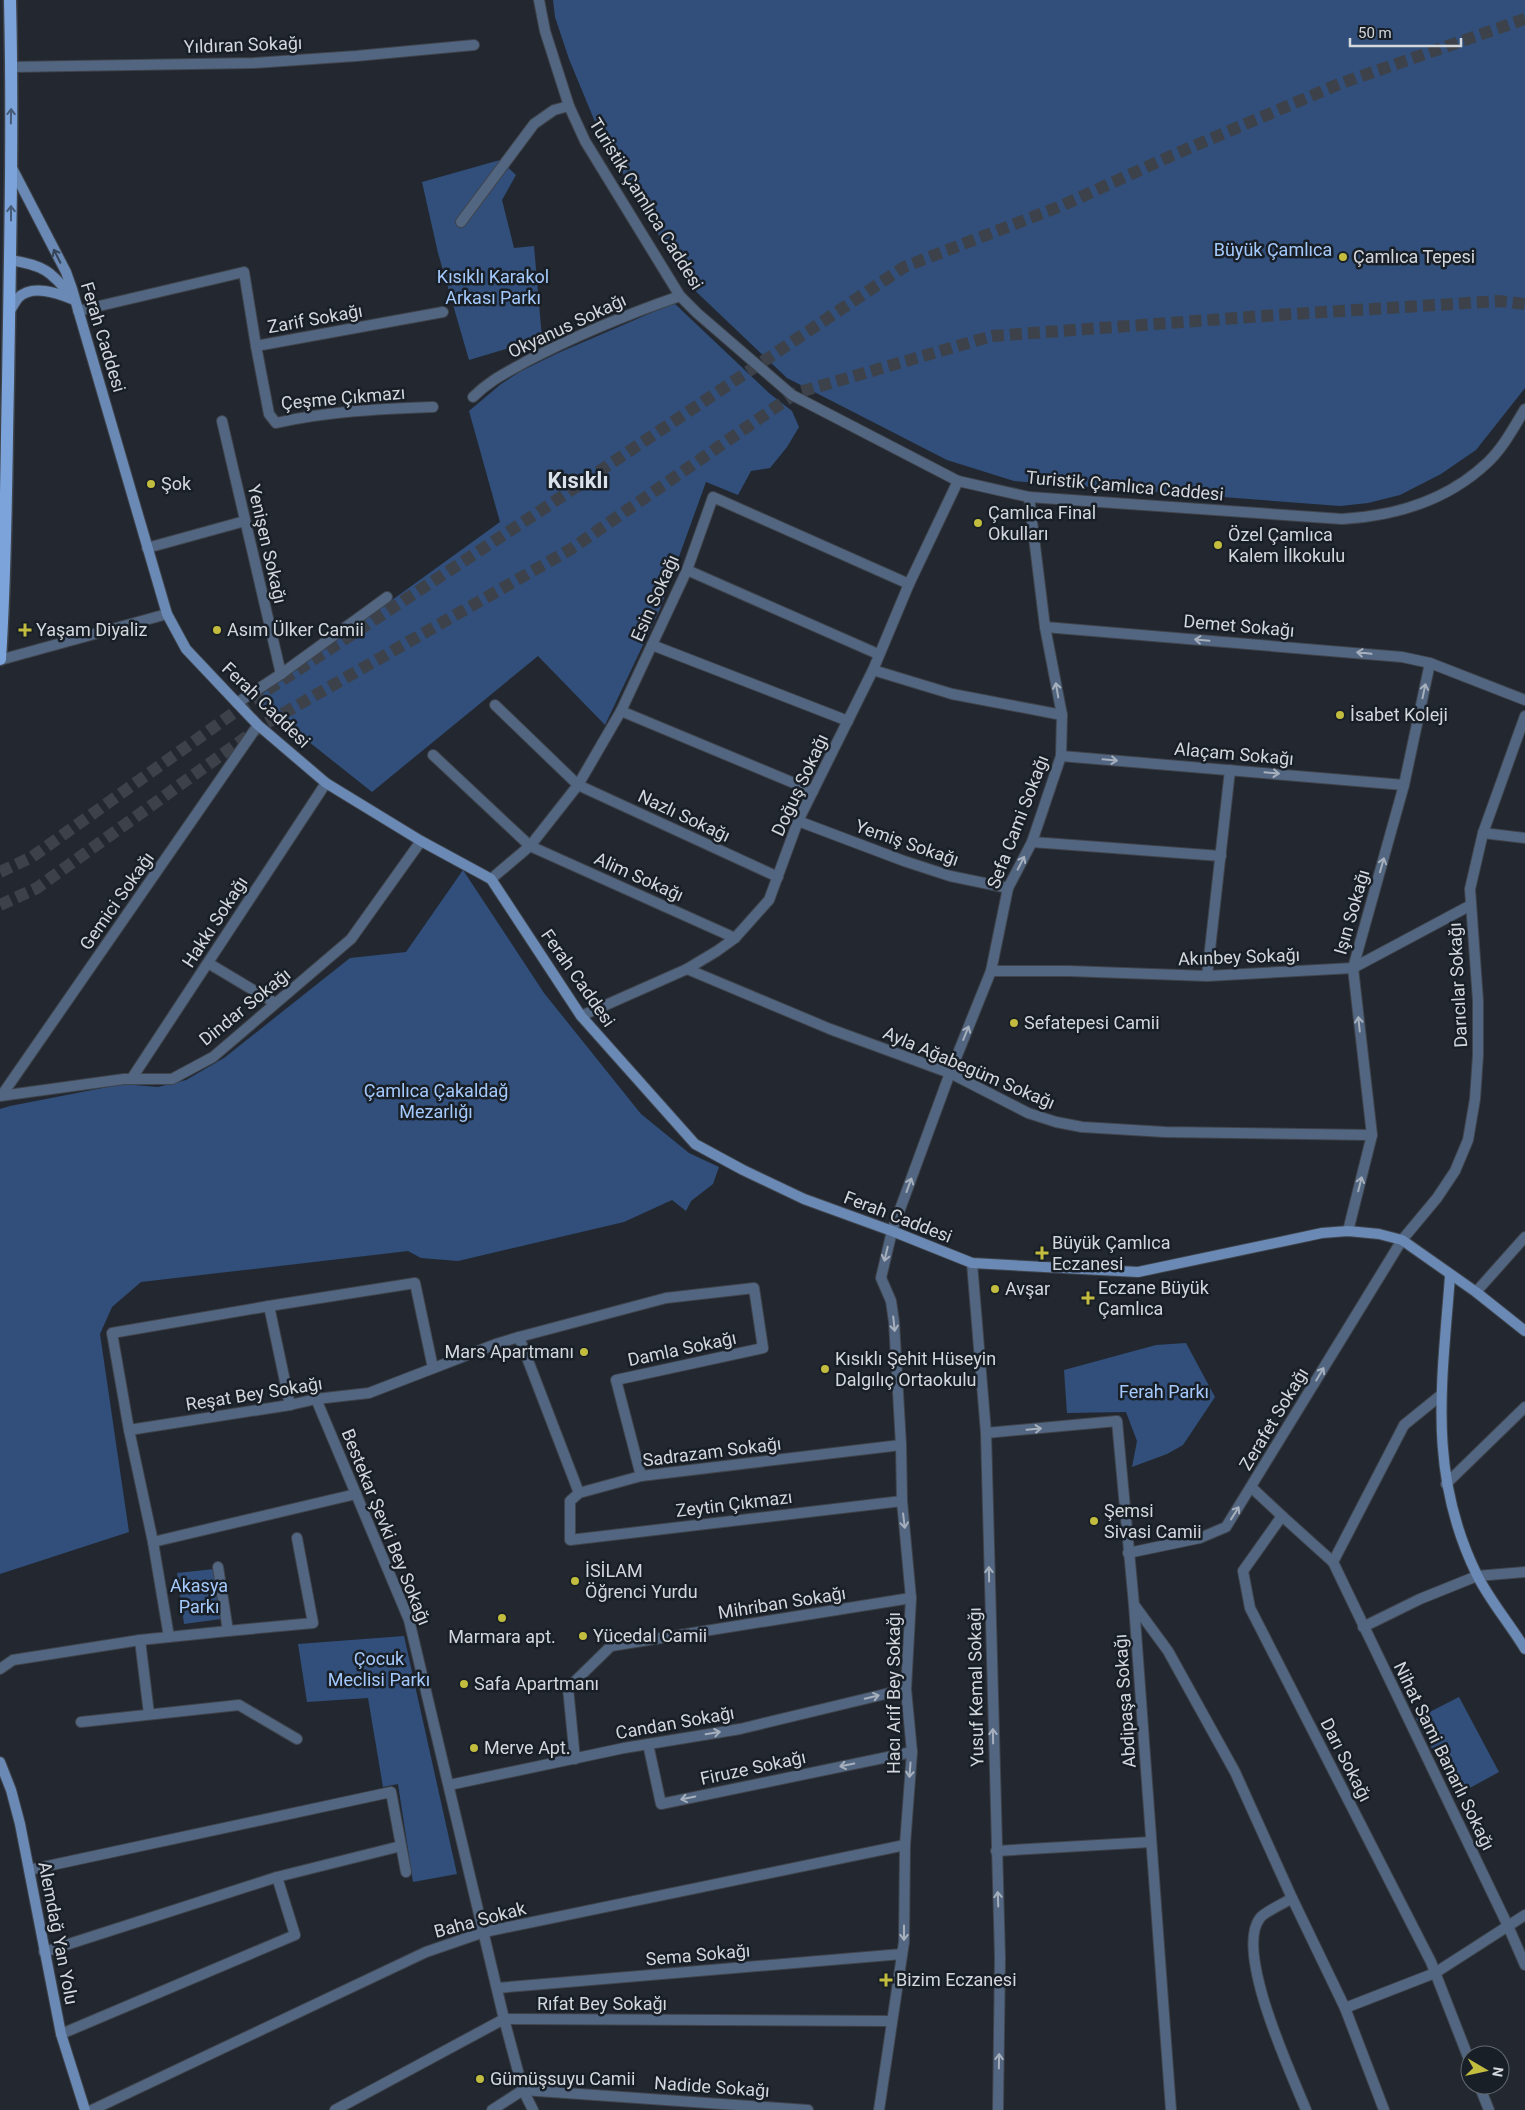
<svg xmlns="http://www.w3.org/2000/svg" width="1525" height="2110" font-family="Roboto,sans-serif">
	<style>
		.green { fill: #314f7a }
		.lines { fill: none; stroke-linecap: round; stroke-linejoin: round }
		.primary-tunnel { stroke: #3d424a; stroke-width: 12; stroke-dasharray: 12 6; stroke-linecap: butt }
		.street-casing { stroke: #3f444c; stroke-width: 12 }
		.secondary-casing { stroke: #3f444c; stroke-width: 12 }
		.primary-casing { stroke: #3f444c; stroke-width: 15 }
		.street { stroke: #536681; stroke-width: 10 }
		.secondary { stroke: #6a89b4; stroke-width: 10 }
		.primary { stroke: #7ca4db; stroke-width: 12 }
		.oneway { stroke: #465b78 }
		.oneway2 { stroke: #354458 }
		.oneway3 { stroke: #a6afbc }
		.poi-dot { fill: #c3bd3f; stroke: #191f27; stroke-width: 2 }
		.labels { text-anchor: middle; stroke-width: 5; stroke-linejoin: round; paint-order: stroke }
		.street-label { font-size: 18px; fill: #d3d7dc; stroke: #191f27 }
		.park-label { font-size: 18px; fill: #a4c9fc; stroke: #191f27 }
		.poi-label { font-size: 18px; fill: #d3d7dc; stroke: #191f27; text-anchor: start }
		.district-label { font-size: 22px; font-weight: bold; fill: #d8e0ea; stroke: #191f27 }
	</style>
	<rect width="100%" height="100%" fill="#232830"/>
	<g class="green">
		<polygon points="553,0 1525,0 1525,388 1476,450 1441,474 1400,495 1368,503 1340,506 1014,481 947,460 787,378 686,282 600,134 569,59 555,17"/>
		<polygon points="500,160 516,175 502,200 514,248 534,246 542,338 469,360 438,253 422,182"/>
		<polygon points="674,303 769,393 792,411 799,427 787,447 770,468 751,471 738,495 706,482 660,609 605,725 538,656 372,792 255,699 500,522 469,411 501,384 521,371 558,353"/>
		<polygon points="463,870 544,993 641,1114 689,1153 719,1167 713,1184 691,1201 686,1211 672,1200 624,1222 458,1261 421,1258 408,1251 141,1282 112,1307 100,1334 129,1532 0,1574 0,1109 10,1106 123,1084 158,1087 186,1080 224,1058 350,958 406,952"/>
		<polygon points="1186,1343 1215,1397 1183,1445 1167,1454 1132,1467 1137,1441 1126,1412 1067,1413 1064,1370 1156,1345"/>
		<polygon points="214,1569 221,1619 184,1624 177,1573"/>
		<polygon points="404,1636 457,1874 413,1882 398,1784 383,1787 368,1698 307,1702 298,1644"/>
		<polygon points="1459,1697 1499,1772 1457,1795 1416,1719"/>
	</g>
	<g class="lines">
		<g class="primary-tunnel">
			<polyline points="0,872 32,857 249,702 537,513 904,267 1061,206 1173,155 1339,84 1525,19"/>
			<polyline points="0,905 37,888 263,725 571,549 796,393 992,336 1277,315 1499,301 1525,304"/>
		</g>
		<defs>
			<g id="street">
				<path d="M 539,0 L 545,31 L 569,106 L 585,141 L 680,296 L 697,313 L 792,395 L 958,481 L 1029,497 L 1342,519 C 1395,516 1448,500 1488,462 C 1503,448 1514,427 1525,409"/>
				<polyline points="11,67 254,63 356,56 474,45"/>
				<polyline points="461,222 534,124 554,110 569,106"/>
				<polyline points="78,311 244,272 256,346 443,312"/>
				<path d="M 256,346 L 269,414 L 276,423 C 328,411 381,409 433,407"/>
				<path d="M 473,397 C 490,380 506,373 527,361 C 577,335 628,314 680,296"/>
				<polyline points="222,421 281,674"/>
				<polyline points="147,548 245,521"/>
				<polyline points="687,570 878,654"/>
				<polyline points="1045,627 1402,657 1430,663 1525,700"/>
				<polyline points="652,645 848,721"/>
				<polyline points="0,660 167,614"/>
				<polyline points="873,670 952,694 1062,715"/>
				<polyline points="237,703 281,674 387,597"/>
				<polyline points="495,705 578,785 778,877"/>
				<polyline points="621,711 813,791"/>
				<polyline points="433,755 530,846 735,938"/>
				<polyline points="1061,756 1404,785"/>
				<polyline points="798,821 904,861 950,876 1008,888"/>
				<polyline points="1483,833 1525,838"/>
				<polyline points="1032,842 1221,856"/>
				<polyline points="491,879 530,846 578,785 621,711 687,570 713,497 909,584"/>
				<polyline points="208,963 275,1003"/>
				<polyline points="687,969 830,1029 950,1073 1028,1113 1056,1122 1082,1127 1165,1132 1372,1135"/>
				<polyline points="991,971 1069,971 1207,976 1353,968 1471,905"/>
				<polyline points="1207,976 1230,770"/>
				<polyline points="581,1016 687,969 717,951 735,938 769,900 798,821 873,670 909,584 958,481"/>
				<polyline points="132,1078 326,783"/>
				<polyline points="2,1095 258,725"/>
				<polyline points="0,1096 124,1079 172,1079 213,1057 351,939 421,841"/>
				<polyline points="1348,1231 1372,1135 1353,968 1404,785 1430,663"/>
				<polyline points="972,1263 986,1433 1000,1958 998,2110"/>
				<polyline points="1476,1292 1525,1237"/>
				<polyline points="269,1306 415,1283 433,1368"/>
				<polyline points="519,1337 579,1493"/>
				<polyline points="1441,1395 1404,1425 1333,1562 1508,1926 1525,1965"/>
				<polyline points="316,1399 409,1620 504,2019 523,2090 533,2110"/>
				<polyline points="129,1430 112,1333 269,1306 290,1405"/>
				<polyline points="986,1433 1117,1421 1134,1605 1171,2110"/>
				<polyline points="901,1445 641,1476 579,1493 570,1501 570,1540 902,1501"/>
				<polyline points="1446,1484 1525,1407"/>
				<polyline points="1251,1487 1282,1516 1243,1571 1250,1608 1431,1962 1470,2062"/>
				<polyline points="1282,1516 1333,1562"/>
				<polyline points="153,1542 356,1494"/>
				<polyline points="1128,1553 1200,1538 1226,1527 1402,1240 1437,1198 1455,1171 1468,1140 1475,1099 1478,1055 1478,1001 1470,889 1483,833 1525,716"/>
				<polyline points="218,1567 228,1631 313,1623 297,1538"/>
				<path d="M 1135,1606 L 1168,1651 L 1235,1772 L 1292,1898 C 1285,1903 1264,1912 1260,1918 C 1234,1951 1291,2073 1306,2110"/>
				<polyline points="1363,1627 1420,1599 1477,1576 1525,1572"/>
				<polyline points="169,1637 228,1631"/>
				<polyline points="140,1640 149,1714"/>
				<polyline points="0,1669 13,1660 140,1640 169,1637 153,1542 129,1430 290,1405 316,1399 369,1393 496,1344 519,1337 666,1298 754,1288 763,1348 616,1380 641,1476"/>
				<polyline points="81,1722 239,1705 297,1739"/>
				<polyline points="648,1744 661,1804 912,1752"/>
				<polyline points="575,1759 568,1688 611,1646 911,1598"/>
				<polyline points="449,1785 624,1748 740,1729 906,1689"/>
				<polyline points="996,1851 1151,1842"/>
				<polyline points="29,1870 391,1792 406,1872"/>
				<polyline points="1292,1898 1345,2008 1435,1973 1525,1915"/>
				<polyline points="44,1952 277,1877 401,1846"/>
				<polyline points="497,1988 902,1954"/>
				<polyline points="1345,2008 1384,2110"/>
				<polyline points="61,2034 295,1935 277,1877"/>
				<polyline points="1479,2085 1489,2110"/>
				<polyline points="92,2110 426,1952 484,1932 905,1845"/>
				<polyline points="335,2110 504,2019 891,2021"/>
				<polyline points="492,2110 523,2090 808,2110"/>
				<polyline points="879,2110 904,1942 905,1845 912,1752 906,1689 911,1598 902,1501 901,1445 894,1322 891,1301 881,1278 892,1231 950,1073 991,971 1008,888 1032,842 1061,756 1062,715 1045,627 1029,497"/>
			</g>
			<g id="secondary">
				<polyline points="11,166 66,272 72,289 167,614 186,649 237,703 258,725 326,783 421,841 491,879 581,1016 695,1144 743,1170 804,1199 892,1231 972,1263 1138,1272 1322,1233 1348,1231 1379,1234 1402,1240 1476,1292 1525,1331"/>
				<path d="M 10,260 C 43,265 51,271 71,296"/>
				<path d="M 9,312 C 12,308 15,302 18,298 C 32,284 57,293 72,299"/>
				<path d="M 1450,1276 C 1442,1384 1427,1473 1477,1575 C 1490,1601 1510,1624 1525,1649"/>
				<polyline points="0,1762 11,1790 20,1824 61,2034 85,2110"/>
			</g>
			<path id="primary" d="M 0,659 C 6,567 6,475 8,383 C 10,255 13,127 10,0"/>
		</defs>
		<use href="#street" class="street-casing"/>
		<use href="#secondary" class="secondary-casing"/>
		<use href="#primary" class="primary-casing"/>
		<use href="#street" class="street"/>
		<use href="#secondary" class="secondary"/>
		<use href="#primary" class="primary"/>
	</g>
	<defs><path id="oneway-shaft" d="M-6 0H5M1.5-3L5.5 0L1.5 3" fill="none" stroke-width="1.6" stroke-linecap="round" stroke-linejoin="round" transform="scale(1.25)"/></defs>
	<g class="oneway">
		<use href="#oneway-shaft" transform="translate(11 116) rotate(-89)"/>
		<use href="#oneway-shaft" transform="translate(11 213) rotate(-90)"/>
	</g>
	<use class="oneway2" href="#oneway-shaft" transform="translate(57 256) rotate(-117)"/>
	<g class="oneway3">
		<use href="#oneway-shaft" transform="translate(1202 640) rotate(-175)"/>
		<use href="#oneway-shaft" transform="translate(1364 653) rotate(-174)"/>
		<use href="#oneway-shaft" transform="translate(1057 690) rotate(-100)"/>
		<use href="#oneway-shaft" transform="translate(1424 691) rotate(-78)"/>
		<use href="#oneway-shaft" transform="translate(1110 760) rotate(5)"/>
		<use href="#oneway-shaft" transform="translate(1272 773) rotate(5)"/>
		<use href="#oneway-shaft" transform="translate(1021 863) rotate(-63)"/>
		<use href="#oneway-shaft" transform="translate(1382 865) rotate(-74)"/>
		<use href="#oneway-shaft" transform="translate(1359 1024) rotate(-96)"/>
		<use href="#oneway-shaft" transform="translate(966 1033) rotate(-68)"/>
		<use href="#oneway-shaft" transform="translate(1360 1184) rotate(-76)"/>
		<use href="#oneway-shaft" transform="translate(909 1185) rotate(-70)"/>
		<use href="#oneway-shaft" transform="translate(886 1254) rotate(103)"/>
		<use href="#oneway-shaft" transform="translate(894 1324) rotate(84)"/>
		<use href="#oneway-shaft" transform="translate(1320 1374) rotate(-59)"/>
		<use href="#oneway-shaft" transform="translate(1034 1429) rotate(-5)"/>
		<use href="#oneway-shaft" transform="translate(1235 1513) rotate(-58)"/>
		<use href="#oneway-shaft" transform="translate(904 1521) rotate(83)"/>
		<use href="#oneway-shaft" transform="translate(989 1574) rotate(-91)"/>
		<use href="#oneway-shaft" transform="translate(872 1697) rotate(-13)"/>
		<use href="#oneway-shaft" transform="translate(713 1733) rotate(-9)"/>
		<use href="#oneway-shaft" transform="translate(993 1736) rotate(-91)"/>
		<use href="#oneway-shaft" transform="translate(847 1765) rotate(168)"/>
		<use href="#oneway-shaft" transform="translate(910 1770) rotate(94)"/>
		<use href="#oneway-shaft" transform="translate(688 1798) rotate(168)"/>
		<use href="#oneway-shaft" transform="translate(998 1899) rotate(-92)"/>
		<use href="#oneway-shaft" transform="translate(904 1933) rotate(90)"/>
		<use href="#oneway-shaft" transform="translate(999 2061) rotate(-89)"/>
	</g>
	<g class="poi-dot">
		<circle cx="1343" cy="257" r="5"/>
		<circle cx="151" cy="484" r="5"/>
		<circle cx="978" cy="523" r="5"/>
		<circle cx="1218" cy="545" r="5"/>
		<path d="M22.5 622.5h5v5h5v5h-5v5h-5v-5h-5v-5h5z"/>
		<circle cx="217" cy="630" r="5"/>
		<circle cx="1340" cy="715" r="5"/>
		<circle cx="1014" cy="1023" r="5"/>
		<path d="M1039.5 1245.5h5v5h5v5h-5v5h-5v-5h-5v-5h5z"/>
		<circle cx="995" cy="1289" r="5"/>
		<path d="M1085.5 1290.5h5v5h5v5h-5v5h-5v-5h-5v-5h5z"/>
		<circle cx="584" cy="1352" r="5"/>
		<circle cx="825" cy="1369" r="5"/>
		<circle cx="1094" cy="1521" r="5"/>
		<circle cx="575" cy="1581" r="5"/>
		<circle cx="502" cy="1618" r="5"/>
		<circle cx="583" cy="1636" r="5"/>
		<circle cx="464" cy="1684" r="5"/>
		<circle cx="474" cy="1748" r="5"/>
		<path d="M883.5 1972.5h5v5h5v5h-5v5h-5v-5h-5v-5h5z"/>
		<circle cx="480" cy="2079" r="5"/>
	</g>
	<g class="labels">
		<g class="street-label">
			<text transform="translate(243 45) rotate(-2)" y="6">Yıldıran Sokağı</text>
			<text transform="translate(646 204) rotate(58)" y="6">Turistik Çamlıca Caddesi</text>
			<text transform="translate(315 319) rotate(-10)" y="6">Zarif Sokağı</text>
			<text transform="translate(567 326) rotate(-25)" y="6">Okyanus Sokağı</text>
			<text transform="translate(103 337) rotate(73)" y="6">Ferah Caddesi</text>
			<text transform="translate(343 398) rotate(-5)" y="6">Çeşme Çıkmazı</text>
			<text transform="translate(1125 486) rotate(5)" y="6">Turistik Çamlıca Caddesi</text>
			<text transform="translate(267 544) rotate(77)" y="6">Yenişen Sokağı</text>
			<text transform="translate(655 598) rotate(-66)" y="6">Esin Sokağı</text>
			<text transform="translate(1239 626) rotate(5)" y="6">Demet Sokağı</text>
			<text transform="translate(266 705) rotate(44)" y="6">Ferah Caddesi</text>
			<text transform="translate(1234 754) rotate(5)" y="6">Alaçam Sokağı</text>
			<text transform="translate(800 785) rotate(-65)" y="6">Doğuş Sokağı</text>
			<text transform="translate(684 816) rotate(25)" y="6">Nazlı Sokağı</text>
			<text transform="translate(1018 822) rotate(-69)" y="6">Sefa Cami Sokağı</text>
			<text transform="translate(907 843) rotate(19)" y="6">Yemiş Sokağı</text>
			<text transform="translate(639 877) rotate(24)" y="6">Alim Sokağı</text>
			<text transform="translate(117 901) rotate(-55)" y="6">Gemici Sokağı</text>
			<text transform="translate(1352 912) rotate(-74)" y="6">Işın Sokağı</text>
			<text transform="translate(215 922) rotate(-57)" y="6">Hakkı Sokağı</text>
			<text transform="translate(1239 957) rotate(-2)" y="6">Akınbey Sokağı</text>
			<text transform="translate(578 978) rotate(55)" y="6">Ferah Caddesi</text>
			<text transform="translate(1458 985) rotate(-93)" y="6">Darıcılar Sokağı</text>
			<text transform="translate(245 1007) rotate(-39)" y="6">Dindar Sokağı</text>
			<text transform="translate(969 1068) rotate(23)" y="6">Ayla Ağabegüm Sokağı</text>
			<text transform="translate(898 1217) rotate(21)" y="6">Ferah Caddesi</text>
			<text transform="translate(682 1349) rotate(-12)" y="6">Damla Sokağı</text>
			<text transform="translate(254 1394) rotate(-9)" y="6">Reşat Bey Sokağı</text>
			<text transform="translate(1274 1419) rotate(-59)" y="6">Zerafet Sokağı</text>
			<text transform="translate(712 1452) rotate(-7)" y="6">Sadrazam Sokağı</text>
			<text transform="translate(734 1504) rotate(-7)" y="6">Zeytin Çıkmazı</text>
			<text transform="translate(386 1527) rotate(68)" y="6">Bestekar Şevki Bey Sokağı</text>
			<text transform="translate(782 1603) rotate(-9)" y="6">Mihriban Sokağı</text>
			<text transform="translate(976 1687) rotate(-91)" y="6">Yusuf Kemal Sokağı</text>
			<text transform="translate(894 1693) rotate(-90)" y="6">Hacı Arif Bey Sokağı</text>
			<text transform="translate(1125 1701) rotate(-94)" y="6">Abdipaşa Sokağı</text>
			<text transform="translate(675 1723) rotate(-10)" y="6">Candan Sokağı</text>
			<text transform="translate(1444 1756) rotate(64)" y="6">Nihat Sami Banarlı Sokağı</text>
			<text transform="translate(1346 1760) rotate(63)" y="6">Darı Sokağı</text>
			<text transform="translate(753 1768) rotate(-12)" y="6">Firuze Sokağı</text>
			<text transform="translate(480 1920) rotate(-15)" y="6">Baha Sokak</text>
			<text transform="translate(58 1933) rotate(79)" y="6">Alemdağ Yan Yolu</text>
			<text transform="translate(698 1955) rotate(-5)" y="6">Sema Sokağı</text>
			<text x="602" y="2010">Rıfat Bey Sokağı</text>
			<text transform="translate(712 2087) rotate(4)" y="6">Nadide Sokağı</text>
		</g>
		<g class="park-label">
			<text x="1273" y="256">Büyük Çamlıca</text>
			<text x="493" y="283">Kısıklı Karakol<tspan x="493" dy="21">Arkası Parkı</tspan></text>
			<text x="436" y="1097">Çamlıca Çakaldağ<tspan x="436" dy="21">Mezarlığı</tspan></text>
			<text x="1164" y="1398">Ferah Parkı</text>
			<text x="199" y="1592">Akasya<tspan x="199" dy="21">Parkı</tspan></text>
			<text x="379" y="1665">Çocuk<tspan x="379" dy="21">Meclisi Parkı</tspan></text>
		</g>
		<g class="poi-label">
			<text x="1353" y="263">Çamlıca Tepesi</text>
			<text x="161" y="490">Şok</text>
			<text x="988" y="519">Çamlıca Final<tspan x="988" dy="21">Okulları</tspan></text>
			<text x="1228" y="541">Özel Çamlıca<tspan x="1228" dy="21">Kalem İlkokulu</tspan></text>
			<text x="36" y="636">Yaşam Diyaliz</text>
			<text x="227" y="636">Asım Ülker Camii</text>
			<text x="1350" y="721">İsabet Koleji</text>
			<text x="1024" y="1029">Sefatepesi Camii</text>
			<text x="1052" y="1249">Büyük Çamlıca<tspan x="1052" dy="21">Eczanesi</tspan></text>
			<text x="1098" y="1294">Eczane Büyük<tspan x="1098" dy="21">Çamlıca</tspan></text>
			<text x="1005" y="1295">Avşar</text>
			<text x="574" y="1358" text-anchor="end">Mars Apartmanı</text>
			<text x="835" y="1365">Kısıklı Şehit Hüseyin<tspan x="835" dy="21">Dalgılıç Ortaokulu</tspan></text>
			<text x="1104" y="1517">Şemsi<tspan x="1104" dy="21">Sivasi Camii</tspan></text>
			<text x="585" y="1577">İSİLAM<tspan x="585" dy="21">Öğrenci Yurdu</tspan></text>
			<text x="593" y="1642">Yücedal Camii</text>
			<text x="502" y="1643" text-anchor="middle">Marmara apt.</text>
			<text x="474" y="1690">Safa Apartmanı</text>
			<text x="484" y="1754">Merve Apt.</text>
			<text x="896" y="1986">Bizim Eczanesi</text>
			<text x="490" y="2085">Gümüşsuyu Camii</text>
		</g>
		<g class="district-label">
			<text x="578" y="488">Kısıklı</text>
		</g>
	</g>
	<g transform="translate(1485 2070) rotate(99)"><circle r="24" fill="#191f27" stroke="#63696f"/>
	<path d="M0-4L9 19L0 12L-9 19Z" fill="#c3bd3f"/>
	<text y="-8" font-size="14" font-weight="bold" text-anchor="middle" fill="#d3d7dc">N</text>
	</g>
	<path d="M1350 38v8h111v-8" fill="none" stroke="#d3d7dc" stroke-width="2.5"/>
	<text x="1358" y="38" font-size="15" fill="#d3d7dc" stroke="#191f27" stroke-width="4" paint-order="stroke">50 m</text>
</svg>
